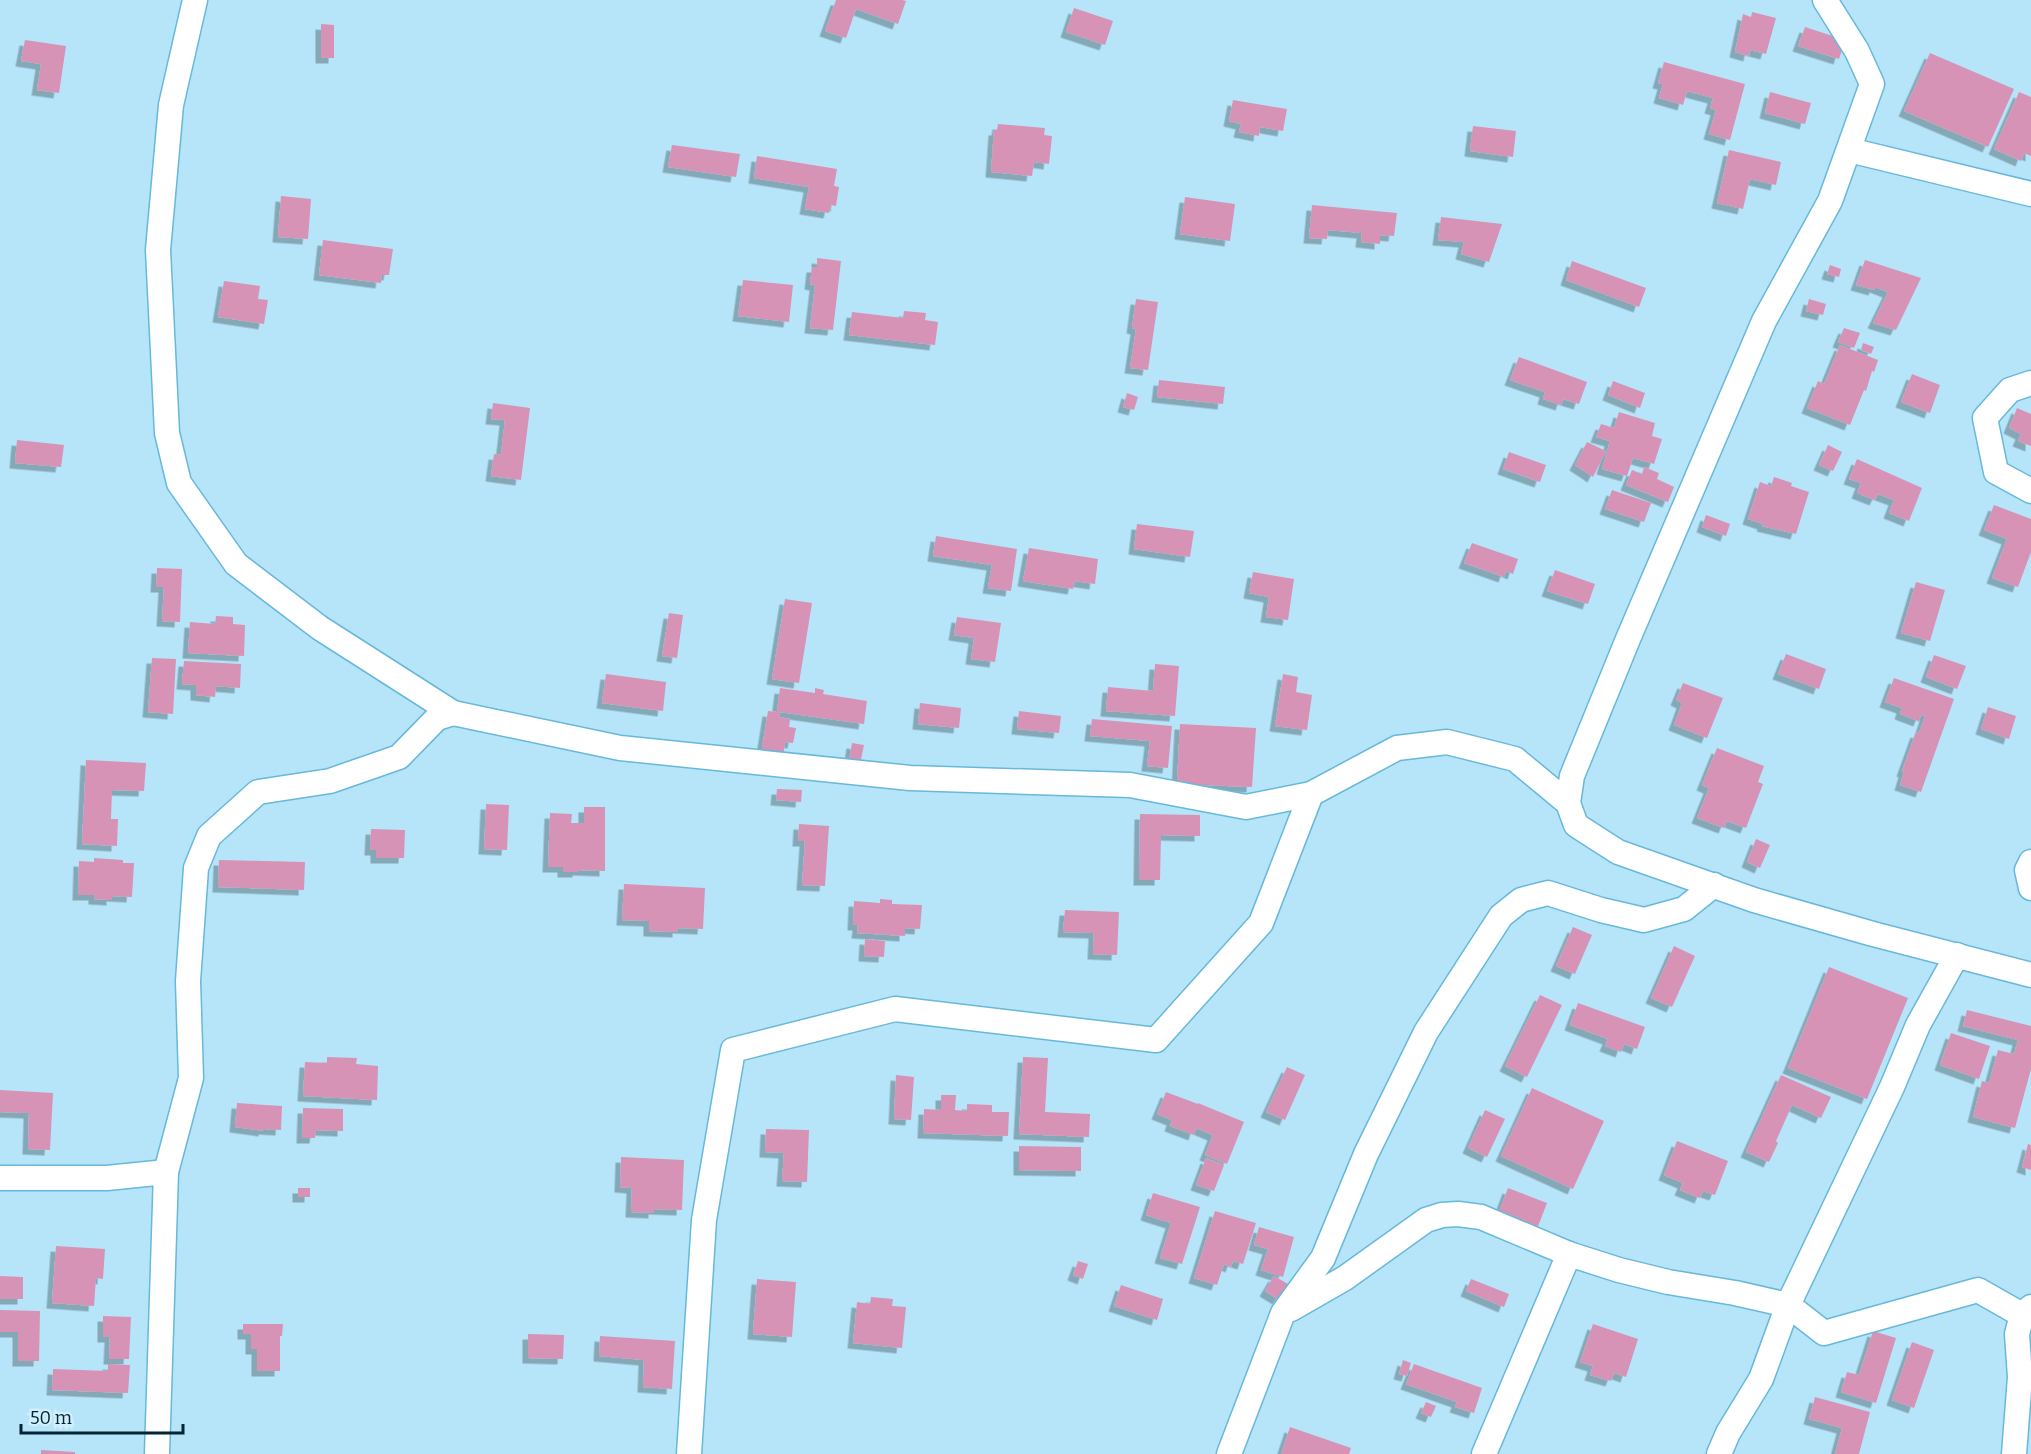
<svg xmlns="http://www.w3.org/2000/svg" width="2031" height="1454" font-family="Bitter,serif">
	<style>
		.building { fill: #d793b6; filter: url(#shadow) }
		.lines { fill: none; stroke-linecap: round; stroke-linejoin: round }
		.street-casing { stroke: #67b8da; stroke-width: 27 }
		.street { stroke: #fff; stroke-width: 24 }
	</style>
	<defs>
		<filter id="shadow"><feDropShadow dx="-5.5" dy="5.5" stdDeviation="0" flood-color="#0004"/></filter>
	</defs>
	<rect width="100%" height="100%" fill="#b6e5fa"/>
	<g class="building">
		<polygon points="836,0 902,0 906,1 898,24 856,9 846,38 825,31"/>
		<polygon points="1074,8 1113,21 1105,45 1066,32"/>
		<polygon points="1752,12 1776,18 1766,54 1750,50 1749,56 1735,52 1743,14 1751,17"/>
		<polygon points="321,24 334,25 334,58 321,58"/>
		<polygon points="1805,27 1845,40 1839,59 1798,46"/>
		<polygon points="25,40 66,46 59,93 37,90 41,64 21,61"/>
		<polygon points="1930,53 2014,89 1988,147 1904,111"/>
		<polygon points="1664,62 1745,84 1730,140 1709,134 1716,110 1710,108 1713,98 1687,91 1683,105 1659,98 1663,84 1658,83"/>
		<polygon points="1770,92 1811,103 1805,124 1765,113"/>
		<polygon points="2019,92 2031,97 2031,156 2024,153 2021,161 1994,149"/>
		<polygon points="1233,100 1287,109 1283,131 1260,127 1259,136 1239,132 1241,124 1229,121"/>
		<polygon points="998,124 1045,128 1044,135 1052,136 1049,164 1034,162 1032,176 991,172 994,130 997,130"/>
		<polygon points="1473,126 1516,131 1513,157 1470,151"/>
		<polygon points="672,145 740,154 736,177 668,167"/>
		<polygon points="1729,150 1781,162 1776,185 1750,179 1743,209 1717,203"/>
		<polygon points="757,156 837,169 834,186 839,187 836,206 831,205 829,213 805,209 809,187 754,178"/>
		<polygon points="281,196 311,199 308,239 278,237"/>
		<polygon points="1185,197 1235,204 1230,241 1180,234"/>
		<polygon points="1312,205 1397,213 1394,236 1380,235 1380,244 1361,242 1362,233 1328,230 1327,239 1309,238"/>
		<polygon points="1441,217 1502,224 1489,262 1461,254 1464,242 1438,240"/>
		<polygon points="323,240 393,249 389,275 382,275 381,283 319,275"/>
		<polygon points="817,258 841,261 833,330 810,328 815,285 810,284 812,267 817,267"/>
		<polygon points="1865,260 1921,278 1896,330 1873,323 1888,292 1875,287 1874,290 1856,285"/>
		<polygon points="1572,261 1646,288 1639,307 1566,280"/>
		<polygon points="1830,265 1841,269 1839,277 1827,274"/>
		<polygon points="743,280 793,285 789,322 738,316"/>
		<polygon points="224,281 260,286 258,299 268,300 264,324 218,317"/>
		<polygon points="1136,299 1158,302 1148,370 1130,368 1136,329 1132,328"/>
		<polygon points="1809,299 1826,304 1823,315 1806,311"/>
		<polygon points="904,311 926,313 925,320 938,322 935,345 849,335 852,312 903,318"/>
		<polygon points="1844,328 1860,333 1854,348 1838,342"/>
		<polygon points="1863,343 1874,347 1871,354 1861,350"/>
		<polygon points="1840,345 1878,360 1874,372 1872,371 1866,391 1864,390 1850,425 1807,408 1818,381 1824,384"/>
		<polygon points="1519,357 1587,382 1579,404 1563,399 1561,405 1543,399 1545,392 1510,380"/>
		<polygon points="1912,374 1940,385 1930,413 1901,402"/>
		<polygon points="1159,380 1225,387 1223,404 1157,397"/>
		<polygon points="1613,381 1645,393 1640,408 1608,395"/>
		<polygon points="1127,393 1138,397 1134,410 1123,407"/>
		<polygon points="493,403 530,408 521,480 491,476 494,454 501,455 505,420 491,419"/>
		<polygon points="2017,408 2031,414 2031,446 2018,441 2021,434 2009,428"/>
		<polygon points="1619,412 1655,423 1652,436 1662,439 1654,464 1633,458 1627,476 1602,469 1610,441 1596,437 1601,424 1614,428"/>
		<polygon points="17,440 64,445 61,467 15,463"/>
		<polygon points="1587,442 1606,451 1593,477 1575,465"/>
		<polygon points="1828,445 1842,452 1833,471 1819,465"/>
		<polygon points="1509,452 1546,465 1540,482 1503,469"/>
		<polygon points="1857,459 1922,488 1909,521 1889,513 1894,500 1878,494 1875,500 1857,493 1861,483 1849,479"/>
		<polygon points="1644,467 1659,473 1657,479 1674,487 1668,502 1626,485 1632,470 1642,474"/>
		<polygon points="1774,477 1792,483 1791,486 1809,492 1796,534 1762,526 1763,524 1748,519 1760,482 1771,486"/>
		<polygon points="1612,490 1651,503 1644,522 1605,509"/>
		<polygon points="1994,505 2031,519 2031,552 2018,587 1992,578 2007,539 1984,530"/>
		<polygon points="1706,515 1730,524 1726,536 1702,527"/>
		<polygon points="1137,524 1194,531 1190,557 1134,549"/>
		<polygon points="936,536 1017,549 1011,591 988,588 992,565 933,556"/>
		<polygon points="1472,543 1518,559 1513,574 1506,571 1504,577 1464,563"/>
		<polygon points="1029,548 1098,559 1095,584 1075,581 1073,589 1023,581"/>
		<polygon points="157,568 182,569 180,622 162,621 164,587 156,587"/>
		<polygon points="1555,570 1595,584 1588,604 1547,591"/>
		<polygon points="1253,572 1294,579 1288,620 1266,617 1269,597 1249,593"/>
		<polygon points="1916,582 1945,590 1930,641 1901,633"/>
		<polygon points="785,599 812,603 799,683 772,679"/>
		<polygon points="669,613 683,615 677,658 662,656"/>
		<polygon points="216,616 233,617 233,624 245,625 244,656 188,653 190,622 215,624"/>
		<polygon points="957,617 1001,623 995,662 971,659 974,638 954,635"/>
		<polygon points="1786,654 1826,669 1819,689 1778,674"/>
		<polygon points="1934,655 1966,666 1957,689 1926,677"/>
		<polygon points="152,658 176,659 173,714 148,712"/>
		<polygon points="184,661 241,664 240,688 216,686 215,697 196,695 196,685 182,684"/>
		<polygon points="1155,664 1179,666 1175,716 1106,711 1108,687 1153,691"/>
		<polygon points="606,674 666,682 663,711 602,703"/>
		<polygon points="1283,674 1298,677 1296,692 1312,695 1307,730 1275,726"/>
		<polygon points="1894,678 1954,699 1921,792 1900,785 1904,772 1902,771 1916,732 1919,733 1925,716 1921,715 1919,721 1900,714 1902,708 1885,702"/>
		<polygon points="1683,683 1723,698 1707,738 1674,725 1682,703 1676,700"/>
		<polygon points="780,688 815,693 815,688 824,690 823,694 867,701 864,724 780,712 779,717 790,719 789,727 796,728 793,743 785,742 783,758 761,755 768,711 777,712"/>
		<polygon points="920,703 961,708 959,728 918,724"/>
		<polygon points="1988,707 2016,716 2009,739 1981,729"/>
		<polygon points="1019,711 1061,716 1059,733 1017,729"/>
		<polygon points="1092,719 1172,726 1168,768 1147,766 1150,741 1090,736"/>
		<polygon points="1180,724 1256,728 1252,787 1177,784"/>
		<polygon points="852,743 864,745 860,764 849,762"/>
		<polygon points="1717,748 1764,766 1758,782 1763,784 1746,828 1727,821 1724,828 1697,818 1709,788 1702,785"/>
		<polygon points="86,760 146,763 144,791 112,790 111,819 118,819 117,846 82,844"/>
		<polygon points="777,789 802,790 801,802 776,800"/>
		<polygon points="486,804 509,805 507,850 484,849"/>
		<polygon points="584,807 605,807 605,871 578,870 578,872 563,872 563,867 548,867 550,813 572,814 571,823 584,823"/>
		<polygon points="1140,814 1200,815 1200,836 1161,835 1160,880 1139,880"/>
		<polygon points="799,824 829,826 825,886 802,885 805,841 798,841"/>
		<polygon points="371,829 405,830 404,858 376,858 376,850 370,850"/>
		<polygon points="1756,839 1770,845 1760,868 1747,862"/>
		<polygon points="94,858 123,860 123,863 134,863 132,897 112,896 112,900 94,899 94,895 78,895 79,861 94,862"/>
		<polygon points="219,860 305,862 304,890 218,887"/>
		<polygon points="624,884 705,888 703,929 678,928 678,932 649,931 649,921 622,920"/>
		<polygon points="880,899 892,900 892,904 922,905 920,929 905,928 905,936 857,933 858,925 853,925 854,901 880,903"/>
		<polygon points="1065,910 1119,912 1117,955 1093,954 1094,933 1063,932"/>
		<polygon points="1573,927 1592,935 1575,974 1556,966"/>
		<polygon points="865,939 885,941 884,957 864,956"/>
		<polygon points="1674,946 1695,956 1672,1007 1651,998"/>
		<polygon points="1829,967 1908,998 1867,1099 1788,1068"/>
		<polygon points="1540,995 1562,1005 1527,1077 1505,1066"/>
		<polygon points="1578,1003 1645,1027 1637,1049 1624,1044 1621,1052 1605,1046 1608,1039 1570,1025"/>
		<polygon points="1967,1010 2031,1026 2031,1069 2015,1128 1973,1117 1982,1081 1989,1083 1998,1050 2014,1054 2018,1040 1963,1026"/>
		<polygon points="1951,1033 1990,1046 1979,1079 1940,1065"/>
		<polygon points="327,1057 357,1058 356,1064 378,1066 377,1100 303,1096 305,1062 327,1063"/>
		<polygon points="1023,1057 1048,1058 1045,1112 1090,1114 1089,1137 1019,1134"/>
		<polygon points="1287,1067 1305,1075 1285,1120 1266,1112"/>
		<polygon points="896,1075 914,1077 911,1120 894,1119"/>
		<polygon points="1781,1075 1831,1097 1821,1118 1792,1105 1776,1141 1778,1143 1769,1162 1746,1152"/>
		<polygon points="1532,1088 1604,1121 1573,1189 1501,1156"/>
		<polygon points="0,1090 53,1093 50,1150 28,1149 29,1113 0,1112"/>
		<polygon points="1166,1092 1198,1104 1198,1103 1244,1122 1227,1164 1205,1155 1213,1135 1196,1128 1194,1135 1170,1126 1172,1120 1157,1114"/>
		<polygon points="941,1095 956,1095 955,1110 967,1111 967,1104 992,1105 992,1112 1009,1112 1008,1136 923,1133 924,1109 941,1110"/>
		<polygon points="237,1103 282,1106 281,1130 264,1129 264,1131 235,1127"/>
		<polygon points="303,1108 343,1109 343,1131 316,1130 315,1138 302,1138"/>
		<polygon points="1485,1110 1505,1119 1487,1157 1468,1148"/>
		<polygon points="766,1129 809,1130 807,1182 782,1181 784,1153 765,1152"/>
		<polygon points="1677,1141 1728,1161 1715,1195 1703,1191 1700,1198 1680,1190 1683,1183 1664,1175"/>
		<polygon points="2028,1144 2031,1145 2031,1170 2022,1167"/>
		<polygon points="1019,1146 1081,1147 1081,1171 1019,1170"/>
		<polygon points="621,1157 684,1160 682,1210 654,1209 654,1213 631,1212 632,1188 620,1187"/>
		<polygon points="1206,1158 1224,1165 1214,1191 1196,1185"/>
		<rect x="298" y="1188" width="12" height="9"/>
		<polygon points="1508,1188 1547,1203 1537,1229 1498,1215"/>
		<polygon points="1153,1193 1200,1207 1182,1264 1160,1258 1171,1223 1146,1215"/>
		<polygon points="1215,1211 1256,1223 1243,1264 1233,1261 1231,1267 1224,1264 1217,1285 1194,1278"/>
		<polygon points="1259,1227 1294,1237 1283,1277 1261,1270 1268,1249 1254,1245"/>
		<polygon points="56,1246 105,1249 103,1279 96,1278 94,1306 52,1303"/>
		<polygon points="1078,1261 1088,1264 1083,1279 1073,1275"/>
		<polygon points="0,1276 23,1277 23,1299 0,1299"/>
		<polygon points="1274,1276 1288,1284 1278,1299 1265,1291"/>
		<polygon points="757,1279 796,1282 792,1337 753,1334"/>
		<polygon points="1471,1279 1509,1294 1504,1307 1466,1291"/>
		<polygon points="1121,1285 1163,1299 1157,1320 1114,1306"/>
		<polygon points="871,1297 893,1299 892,1306 906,1307 902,1348 853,1343 857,1302 870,1304"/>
		<polygon points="0,1310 40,1311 39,1361 18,1361 18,1332 0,1332"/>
		<polygon points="103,1316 131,1317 129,1359 109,1359 110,1337 103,1337"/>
		<polygon points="243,1324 283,1324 282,1336 280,1336 280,1371 257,1371 257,1349 251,1349 251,1334 243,1334"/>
		<polygon points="1593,1324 1638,1339 1626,1377 1614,1373 1611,1381 1590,1375 1593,1366 1580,1362"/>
		<polygon points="1873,1331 1896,1338 1876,1403 1841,1392 1847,1372 1859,1375"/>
		<polygon points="528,1334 564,1335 563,1359 528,1358"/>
		<polygon points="600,1336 675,1341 672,1389 643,1387 644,1360 599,1356"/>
		<polygon points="1912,1342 1934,1350 1914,1408 1892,1400"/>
		<polygon points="1403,1360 1411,1363 1407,1376 1399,1374"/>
		<polygon points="108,1364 130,1365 128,1393 52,1390 53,1369 108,1371"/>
		<polygon points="1414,1364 1482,1388 1474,1413 1455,1407 1457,1402 1406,1384"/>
		<polygon points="1815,1397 1870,1412 1859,1454 1835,1454 1842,1428 1809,1419"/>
		<polygon points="1426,1402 1436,1406 1431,1417 1421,1413"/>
		<polygon points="1290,1427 1351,1448 1349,1454 1281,1454"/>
		<polygon points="41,1450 75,1452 75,1454 41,1454"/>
	</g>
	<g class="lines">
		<defs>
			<g id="street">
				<polyline points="195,0 171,105 158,250 167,433 179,483 236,564 320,628 453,713 620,748 910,778 1130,785 1246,807 1311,794 1397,748 1447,742 1515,759 1568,803"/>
				<polyline points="1825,0 1857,51 1872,84 1830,201 1764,321 1628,639 1572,776 1568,803 1576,825 1618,852 1754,900 1873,934 2031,975"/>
				<polyline points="1849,150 2031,194"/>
				<polyline points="2031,383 2010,390 1985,418 1996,472 2031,491"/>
				<polyline points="2031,862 2027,870 2031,888"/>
				<polyline points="0,1178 107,1178 166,1172"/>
				<polyline points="1291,1309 1345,1278 1426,1220 1442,1215 1458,1214 1481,1217 1569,1254 1619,1270 1668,1282 1735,1293 1788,1305 1824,1333 1978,1290 2022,1315"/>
				<polyline points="157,1454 166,1172 191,1078 188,981 196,868 209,836 258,792 330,781 399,757 437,718 453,713"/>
				<polyline points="689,1454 704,1220 733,1050 895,1009 1156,1040 1261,923 1311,794"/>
				<polyline points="1229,1454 1283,1313 1323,1258 1366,1154 1426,1032 1501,916 1521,900 1548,893 1601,910 1644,920 1684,909 1714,885"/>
				<polyline points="1484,1454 1569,1254"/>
				<polyline points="1719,1454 1728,1433 1761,1379 1788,1305 1892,1087 1918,1025 1957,955"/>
				<polyline points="2014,1454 2020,1377 2017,1334 2022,1315 2031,1307"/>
			</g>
		</defs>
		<use href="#street" class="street-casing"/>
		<use href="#street" class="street"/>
	</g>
	<path d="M21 1424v9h162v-9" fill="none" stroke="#012532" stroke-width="3"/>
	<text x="30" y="1424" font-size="18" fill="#012532" stroke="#d1effe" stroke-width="4.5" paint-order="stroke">50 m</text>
</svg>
